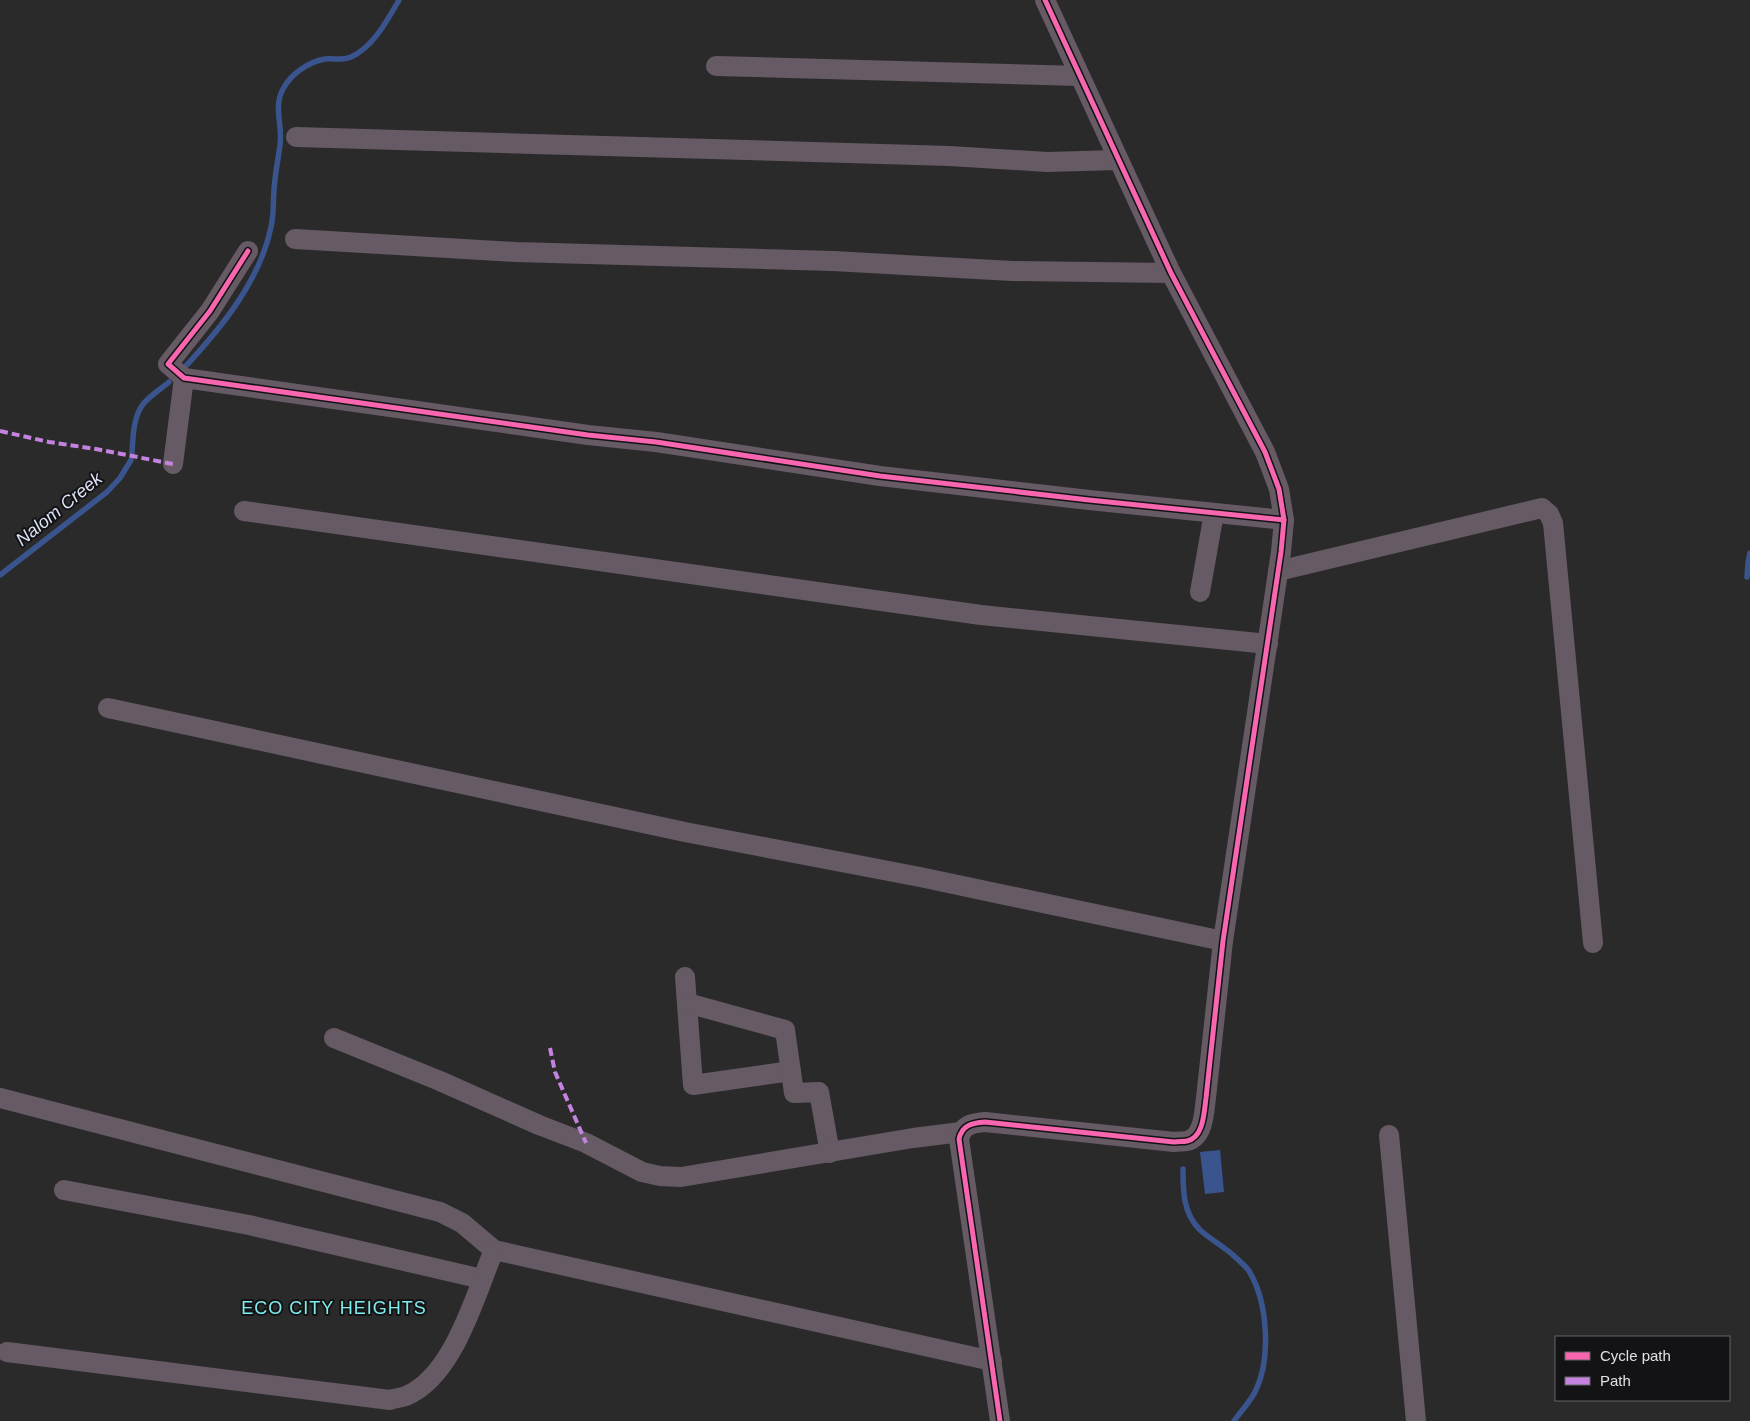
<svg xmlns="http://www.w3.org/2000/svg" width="1750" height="1421" font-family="Arial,sans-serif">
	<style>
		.water { fill: #3a548e }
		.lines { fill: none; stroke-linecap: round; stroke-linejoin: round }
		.stream { stroke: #3a548e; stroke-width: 5.5 }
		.minor { stroke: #665a65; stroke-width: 20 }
		.quiet { stroke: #c483df; stroke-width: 4; stroke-dasharray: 8 4; stroke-linecap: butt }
		.cycleway-casing { stroke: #131214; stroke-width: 8 }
		.cycleway { stroke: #f766af; stroke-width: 5 }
		.labels { text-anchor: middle; stroke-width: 4; stroke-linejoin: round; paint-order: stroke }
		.water-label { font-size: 18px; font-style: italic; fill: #dae3f6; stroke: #131214 }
		.neighbourhood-label { font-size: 18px; letter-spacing: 1px; fill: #7febec; stroke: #131214 }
	</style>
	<rect width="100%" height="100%" fill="#2b2a2b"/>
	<polygon class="water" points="1220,1150 1224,1192 1205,1194 1200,1152"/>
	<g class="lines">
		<g class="stream">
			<path d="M 185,367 C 221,328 260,281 271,227 C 274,215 273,202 274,190 C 275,174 278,160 280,145 C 283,126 273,107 283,89 C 291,74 308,62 325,59 C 334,58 341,61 351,57 C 373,47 387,21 399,0"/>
			<path d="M 132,453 C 133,437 133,416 144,403 C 151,395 161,389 169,382"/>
			<polyline points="0,575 107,492 120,478 131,460"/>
			<polyline points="1747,577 1748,563 1750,553"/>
			<path d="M 1183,1169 C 1183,1191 1183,1213 1200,1230 C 1210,1239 1223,1246 1233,1255 C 1238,1260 1246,1266 1249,1271 C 1268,1302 1271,1358 1256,1390 C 1251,1401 1241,1411 1234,1421"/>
		</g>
		<g class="minor">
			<polyline points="716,66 1080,76"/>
			<polyline points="296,137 950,156 1047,162 1118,160"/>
			<polyline points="295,239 516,252 833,261 1012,271 1171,273"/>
			<polyline points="248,251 210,311 168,364 184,378 588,435 656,442 880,476 1089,500 1284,520"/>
			<polyline points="173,464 184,378"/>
			<polyline points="244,511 981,615 1268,644"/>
			<polyline points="1278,571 1542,508 1549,514 1553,523 1593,943"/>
			<polyline points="1200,592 1214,513"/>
			<polyline points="108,708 685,832 920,877 1223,941"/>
			<polyline points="685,977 693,1085 791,1071"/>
			<polyline points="687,1003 785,1030 794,1093 819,1092 830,1153"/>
			<polyline points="334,1038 440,1081 539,1125 586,1143 642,1172 660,1176 681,1177 913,1138 961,1132"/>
			<polyline points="0,1098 440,1212 462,1223 494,1250 992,1361"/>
			<polyline points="1389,1135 1416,1421"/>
			<polyline points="64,1190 249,1225 482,1279"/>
			<path d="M 7,1352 L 390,1400 C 395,1398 401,1398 406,1396 C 454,1376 475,1295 494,1250"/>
			<path d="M 1000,1421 L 959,1139 C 962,1125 972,1123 985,1122 L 1174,1142 C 1178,1141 1183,1142 1187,1141 C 1204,1137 1204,1112 1206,1098 L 1223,941 L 1281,552 L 1284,520 L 1279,489 L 1265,452 L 1171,273 L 1045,0"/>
		</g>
		<g class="quiet">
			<polyline points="0,431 49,442 96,449 173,464"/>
			<polyline points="550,1048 555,1072 586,1143"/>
		</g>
		<defs>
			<g id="cycleway">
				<polyline points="248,251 210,311 168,364 184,378 588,435 656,442 880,476 1089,500 1284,520"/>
				<path d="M 1000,1421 L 959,1139 C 962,1125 972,1123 985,1122 L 1174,1142 C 1178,1141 1183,1142 1187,1141 C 1204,1137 1204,1112 1206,1098 L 1223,941 L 1281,552 L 1284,520 L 1279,489 L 1265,452 L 1171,273 L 1045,0"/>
			</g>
		</defs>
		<use href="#cycleway" class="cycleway-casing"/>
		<use href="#cycleway" class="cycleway"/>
	</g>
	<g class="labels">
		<g class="water-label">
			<text transform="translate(59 509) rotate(-39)" y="6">Nalom Creek</text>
		</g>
		<g class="neighbourhood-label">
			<text x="334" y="1314">ECO CITY HEIGHTS</text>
		</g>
	</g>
	<rect x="1555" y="1336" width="175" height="65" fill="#131214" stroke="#656466"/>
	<rect x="1565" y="1352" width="25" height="8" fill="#f766af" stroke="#656466"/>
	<text x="1600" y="1361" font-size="15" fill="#e0dfe1">Cycle path</text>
	<rect x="1565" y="1377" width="25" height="8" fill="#c483df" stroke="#656466"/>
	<text x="1600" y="1386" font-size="15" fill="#e0dfe1">Path</text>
</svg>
